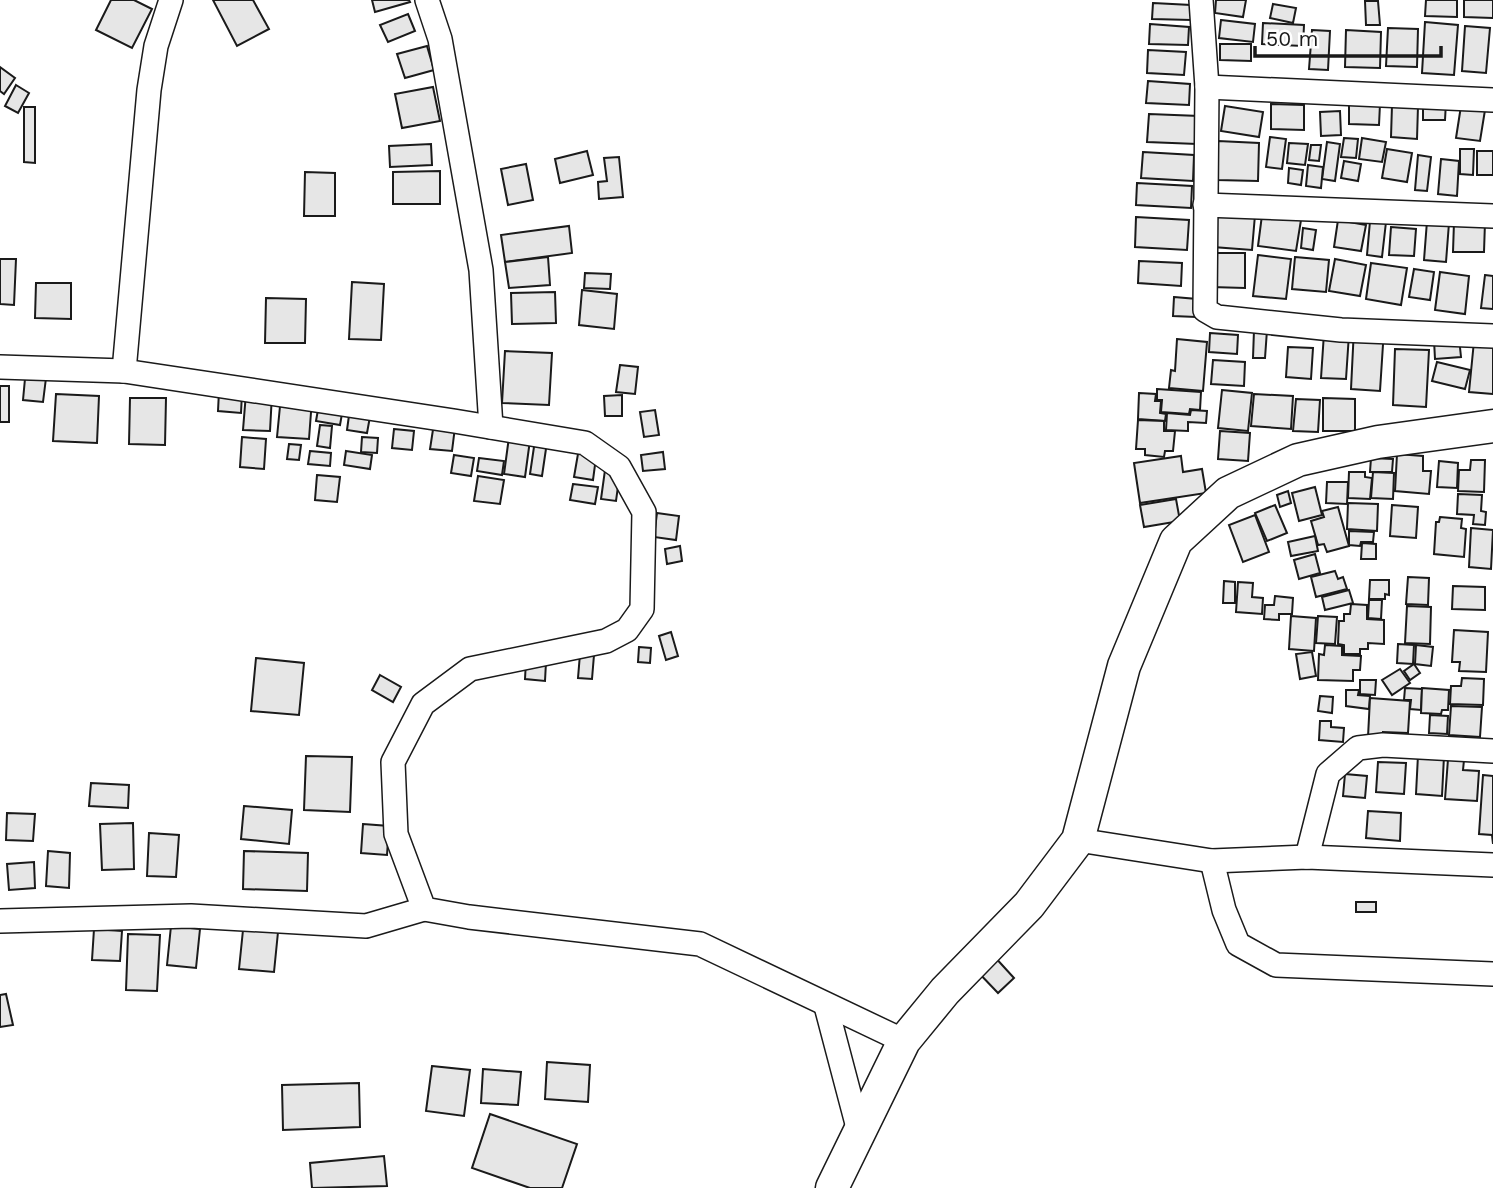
<svg xmlns="http://www.w3.org/2000/svg" width="1493" height="1188" font-family="'Work Sans',sans-serif">
	<style>
		.building { fill: #e6e6e6; stroke: #1a1a1a; stroke-width: 2 }
		.lines { fill: none; stroke-linecap: round; stroke-linejoin: round }
		.street-casing { stroke: #1a1a1a; stroke-width: 26 }
		.secondary-casing { stroke: #1a1a1a; stroke-width: 35 }
		.street { stroke: #fff; stroke-width: 23 }
		.secondary { stroke: #fff; stroke-width: 32 }
	</style>
	<rect width="100%" height="100%" fill="#fff"/>
	<g class="building">
		<polygon points="111,0 134,0 152,9 132,48 96,30"/>
		<polygon points="213,0 253,0 269,29 237,46"/>
		<polygon points="372,0 409,0 410,2 375,12"/>
		<polygon points="1216,0 1246,0 1243,17 1215,13"/>
		<polygon points="1426,0 1457,0 1457,17 1425,16"/>
		<polygon points="1464,0 1493,0 1493,18 1464,17"/>
		<polygon points="1365,1 1378,1 1380,25 1366,25"/>
		<polygon points="1153,3 1191,5 1191,20 1152,19"/>
		<polygon points="1273,4 1296,8 1293,23 1270,18"/>
		<polygon points="408,14 415,31 388,42 380,25"/>
		<polygon points="1221,20 1255,24 1253,42 1219,38"/>
		<polygon points="1425,22 1458,25 1454,75 1422,73"/>
		<polygon points="1263,23 1304,25 1303,46 1262,44"/>
		<polygon points="1150,24 1189,27 1188,45 1149,44"/>
		<polygon points="1465,26 1490,28 1486,73 1462,71"/>
		<polygon points="1388,28 1418,29 1417,67 1386,66"/>
		<polygon points="1312,30 1330,31 1328,70 1309,69"/>
		<polygon points="1346,30 1381,32 1380,68 1345,67"/>
		<polygon points="1220,44 1251,44 1251,61 1220,60"/>
		<polygon points="427,46 434,70 405,78 397,54"/>
		<polygon points="1148,50 1186,52 1184,75 1147,73"/>
		<polygon points="0,67 15,78 4,94 0,91"/>
		<polygon points="1148,81 1190,84 1189,105 1146,103"/>
		<polygon points="16,85 29,93 18,113 5,106"/>
		<polygon points="433,87 440,121 402,128 395,94"/>
		<polygon points="1423,101 1446,102 1445,120 1423,120"/>
		<polygon points="1349,103 1380,104 1379,125 1349,124"/>
		<polygon points="1271,104 1304,105 1304,130 1271,129"/>
		<polygon points="1392,105 1418,106 1417,139 1391,137"/>
		<polygon points="1225,106 1263,112 1259,137 1221,131"/>
		<polygon points="1461,106 1485,110 1480,141 1456,138"/>
		<polygon points="24,107 35,107 35,163 24,162"/>
		<polygon points="1340,111 1341,135 1321,136 1320,112"/>
		<polygon points="1149,114 1199,116 1197,144 1147,142"/>
		<polygon points="1270,137 1286,139 1282,169 1266,167"/>
		<polygon points="1344,138 1358,139 1356,158 1341,157"/>
		<polygon points="1362,138 1386,142 1382,162 1359,159"/>
		<polygon points="1218,141 1259,143 1258,181 1217,180"/>
		<polygon points="1327,142 1340,144 1335,181 1322,179"/>
		<polygon points="1289,143 1308,144 1305,165 1287,163"/>
		<polygon points="431,144 432,165 390,167 389,146"/>
		<polygon points="1311,145 1321,145 1319,161 1309,160"/>
		<polygon points="1387,149 1412,153 1407,182 1382,178"/>
		<polygon points="1460,149 1474,149 1473,175 1460,174"/>
		<polygon points="587,151 593,175 560,183 555,159"/>
		<rect x="1477" y="151" width="16" height="24"/>
		<polygon points="1143,152 1194,155 1193,181 1141,178"/>
		<polygon points="1418,155 1431,157 1427,191 1415,190"/>
		<polygon points="619,157 623,197 599,199 598,182 607,181 604,158"/>
		<polygon points="1441,159 1459,161 1457,196 1438,194"/>
		<polygon points="1344,161 1361,164 1358,181 1341,178"/>
		<polygon points="526,164 533,200 508,205 501,169"/>
		<polygon points="1308,165 1323,167 1321,188 1306,186"/>
		<polygon points="1289,168 1303,170 1301,185 1288,183"/>
		<polygon points="440,171 440,204 393,204 393,172"/>
		<polygon points="305,172 335,173 335,216 304,216"/>
		<polygon points="1137,183 1192,186 1191,208 1136,205"/>
		<polygon points="1216,212 1255,215 1252,250 1213,247"/>
		<polygon points="1262,215 1301,220 1296,251 1258,246"/>
		<polygon points="1136,217 1189,220 1187,250 1135,247"/>
		<polygon points="1338,220 1366,225 1361,251 1334,247"/>
		<polygon points="1370,221 1386,222 1382,257 1367,255"/>
		<polygon points="1427,221 1449,223 1446,262 1424,260"/>
		<polygon points="1454,222 1485,222 1484,252 1453,252"/>
		<polygon points="569,226 572,253 505,262 501,235"/>
		<polygon points="1391,227 1416,229 1414,256 1389,255"/>
		<polygon points="1303,228 1316,230 1313,250 1301,248"/>
		<polygon points="1211,253 1245,253 1245,288 1211,287"/>
		<polygon points="1258,255 1291,259 1286,299 1253,296"/>
		<polygon points="548,257 550,285 509,288 505,262"/>
		<polygon points="1295,257 1329,260 1326,292 1292,289"/>
		<polygon points="0,259 16,259 14,305 0,304"/>
		<polygon points="1335,259 1366,265 1360,296 1329,291"/>
		<polygon points="1139,261 1182,263 1181,286 1138,283"/>
		<polygon points="1371,263 1407,268 1401,305 1366,299"/>
		<polygon points="1414,269 1434,272 1430,300 1409,297"/>
		<polygon points="1440,272 1469,276 1465,314 1435,310"/>
		<polygon points="585,273 611,274 610,289 584,288"/>
		<polygon points="1485,275 1493,276 1493,309 1481,308"/>
		<polygon points="352,282 384,284 381,340 349,339"/>
		<polygon points="36,283 71,283 71,319 35,318"/>
		<polygon points="582,290 617,294 614,329 579,325"/>
		<polygon points="555,292 556,323 512,324 511,293"/>
		<polygon points="1174,297 1197,299 1196,317 1173,316"/>
		<polygon points="266,298 306,299 305,343 265,343"/>
		<polygon points="1354,328 1384,329 1380,391 1351,389"/>
		<polygon points="1254,330 1267,330 1265,358 1253,358"/>
		<polygon points="1210,333 1238,335 1237,354 1209,352"/>
		<polygon points="1324,333 1349,334 1346,379 1321,378"/>
		<polygon points="1459,338 1461,357 1435,359 1434,340"/>
		<polygon points="1177,339 1207,342 1203,391 1169,388 1171,370 1175,371"/>
		<polygon points="1474,341 1493,342 1493,394 1469,392"/>
		<polygon points="1288,347 1313,348 1311,379 1286,377"/>
		<polygon points="1395,349 1429,350 1426,407 1393,405"/>
		<polygon points="505,351 552,353 549,405 502,403"/>
		<polygon points="1213,360 1245,362 1244,386 1211,384"/>
		<polygon points="1437,362 1470,370 1465,389 1432,381"/>
		<polygon points="620,365 638,367 635,394 616,392"/>
		<polygon points="26,368 47,370 43,402 23,400"/>
		<rect x="0" y="386" width="9" height="36"/>
		<polygon points="1157,389 1201,392 1200,410 1190,409 1189,414 1161,412 1162,400 1157,400"/>
		<polygon points="1222,390 1252,393 1248,431 1218,428"/>
		<polygon points="219,391 242,393 241,413 218,411"/>
		<polygon points="246,393 272,394 270,431 243,430"/>
		<polygon points="1139,393 1156,394 1155,401 1161,401 1160,413 1166,414 1165,421 1138,419"/>
		<polygon points="56,394 99,396 97,443 53,441"/>
		<polygon points="1254,394 1293,396 1291,429 1251,426"/>
		<polygon points="622,395 622,416 605,416 604,396"/>
		<polygon points="281,396 312,399 309,439 277,437"/>
		<polygon points="130,398 166,398 165,445 129,444"/>
		<polygon points="1323,398 1355,399 1355,431 1323,431"/>
		<polygon points="1296,399 1320,400 1318,432 1293,431"/>
		<polygon points="319,404 343,408 340,425 316,421"/>
		<polygon points="350,408 371,411 367,433 347,430"/>
		<polygon points="655,410 659,435 644,437 640,412"/>
		<polygon points="1191,410 1207,411 1206,423 1188,422 1188,431 1166,430 1167,413 1190,415"/>
		<polygon points="1138,420 1164,421 1164,431 1175,431 1173,451 1165,451 1164,457 1145,455 1145,449 1136,449"/>
		<polygon points="434,423 455,427 452,451 430,449"/>
		<polygon points="320,425 332,426 330,448 317,446"/>
		<polygon points="394,429 414,431 412,450 392,448"/>
		<polygon points="1220,431 1250,433 1248,461 1218,459"/>
		<polygon points="242,437 266,439 264,469 240,467"/>
		<polygon points="362,437 378,438 377,453 361,452"/>
		<polygon points="509,437 530,440 525,477 504,474"/>
		<polygon points="535,440 547,442 542,476 530,474"/>
		<polygon points="289,444 301,445 299,460 287,459"/>
		<polygon points="579,448 597,450 593,480 574,477"/>
		<polygon points="310,451 331,453 330,466 308,464"/>
		<polygon points="346,451 372,455 370,469 344,465"/>
		<polygon points="663,452 665,469 643,471 641,455"/>
		<polygon points="1397,454 1423,456 1423,471 1431,471 1429,494 1395,491"/>
		<polygon points="454,455 474,458 471,476 451,473"/>
		<polygon points="1181,456 1183,472 1202,469 1206,493 1140,503 1134,463"/>
		<polygon points="479,458 504,461 502,475 477,471"/>
		<polygon points="1371,458 1393,459 1392,472 1370,472"/>
		<polygon points="1471,460 1485,460 1484,492 1458,491 1459,470 1470,470"/>
		<polygon points="1439,461 1458,463 1457,488 1437,487"/>
		<polygon points="605,470 620,472 616,501 601,499"/>
		<polygon points="1349,472 1365,472 1365,477 1372,478 1370,499 1348,498"/>
		<polygon points="1373,472 1394,473 1393,499 1371,498"/>
		<polygon points="317,475 340,477 337,502 315,500"/>
		<polygon points="478,476 504,480 500,504 474,501"/>
		<polygon points="1327,482 1348,482 1347,504 1326,503"/>
		<polygon points="573,484 598,487 595,504 570,500"/>
		<polygon points="1315,487 1322,515 1299,521 1292,493"/>
		<polygon points="1288,491 1291,503 1280,507 1277,495"/>
		<polygon points="1458,494 1482,495 1481,511 1486,512 1485,525 1473,524 1474,515 1457,514"/>
		<polygon points="1176,499 1180,521 1144,527 1140,505"/>
		<polygon points="1348,503 1378,504 1377,531 1347,529"/>
		<polygon points="1275,505 1287,533 1267,541 1255,513"/>
		<polygon points="1392,505 1418,507 1416,538 1390,536"/>
		<polygon points="1338,507 1349,546 1327,552 1324,544 1318,545 1311,521 1324,517 1322,511"/>
		<polygon points="657,513 679,516 676,540 654,537"/>
		<polygon points="1255,515 1269,552 1243,562 1229,525"/>
		<polygon points="1440,517 1462,519 1461,528 1466,529 1464,557 1434,554 1436,522 1439,522"/>
		<polygon points="1471,528 1493,530 1491,569 1469,567"/>
		<polygon points="1349,531 1374,532 1373,542 1361,542 1360,546 1349,545"/>
		<polygon points="1315,536 1318,551 1291,556 1288,542"/>
		<polygon points="1362,543 1376,544 1376,559 1361,559"/>
		<polygon points="680,546 682,561 667,564 665,549"/>
		<polygon points="1315,554 1320,573 1299,579 1294,560"/>
		<polygon points="1335,571 1338,579 1343,577 1347,589 1316,597 1311,577"/>
		<polygon points="1408,577 1429,578 1428,605 1406,604"/>
		<polygon points="1370,580 1389,580 1389,595 1385,594 1385,599 1369,599"/>
		<polygon points="1224,581 1235,582 1235,603 1223,603"/>
		<polygon points="1238,582 1253,583 1252,597 1263,598 1262,614 1236,612"/>
		<polygon points="1453,586 1485,587 1485,610 1452,609"/>
		<polygon points="1349,590 1353,603 1325,610 1322,597"/>
		<polygon points="1275,596 1293,598 1292,614 1279,614 1279,620 1264,619 1265,605 1274,605"/>
		<polygon points="1369,600 1382,600 1381,619 1368,618"/>
		<polygon points="1351,604 1367,605 1367,619 1384,620 1384,644 1368,643 1368,649 1360,649 1360,654 1344,654 1344,645 1338,644 1339,621 1344,621 1344,614 1350,614"/>
		<polygon points="1407,606 1431,607 1430,644 1405,643"/>
		<polygon points="1291,616 1316,618 1314,651 1289,649"/>
		<polygon points="1318,616 1337,617 1335,644 1316,643"/>
		<polygon points="1454,630 1488,632 1486,672 1459,671 1460,662 1452,662"/>
		<polygon points="671,632 678,656 666,660 659,636"/>
		<polygon points="1398,644 1414,645 1413,664 1397,663"/>
		<polygon points="1325,645 1342,646 1342,655 1361,656 1360,670 1353,670 1353,681 1318,680 1319,654 1324,655"/>
		<polygon points="1416,645 1433,647 1431,666 1415,664"/>
		<polygon points="639,647 651,648 650,663 638,662"/>
		<polygon points="1312,652 1316,676 1300,679 1296,654"/>
		<polygon points="580,654 594,655 592,679 578,678"/>
		<polygon points="256,658 304,663 299,715 251,711"/>
		<polygon points="526,660 546,662 545,681 525,679"/>
		<polygon points="1414,664 1420,673 1410,680 1404,671"/>
		<polygon points="1400,669 1410,683 1392,695 1382,680"/>
		<polygon points="380,675 401,687 393,702 372,690"/>
		<polygon points="1462,678 1484,679 1483,705 1450,704 1451,686 1461,686"/>
		<polygon points="1360,680 1376,680 1375,695 1360,694"/>
		<polygon points="1405,688 1422,689 1421,710 1410,709 1411,700 1404,700"/>
		<polygon points="1422,688 1449,690 1448,710 1442,710 1441,714 1421,713"/>
		<polygon points="1346,690 1359,690 1358,695 1370,696 1369,709 1346,706"/>
		<polygon points="1320,696 1333,697 1332,713 1318,711"/>
		<polygon points="1370,698 1410,701 1408,733 1383,732 1383,738 1368,737"/>
		<polygon points="1451,706 1482,707 1480,737 1449,735"/>
		<polygon points="1430,715 1448,716 1447,734 1429,733"/>
		<polygon points="1320,721 1331,721 1331,727 1344,728 1343,742 1319,740"/>
		<polygon points="1418,755 1444,756 1442,796 1416,794"/>
		<polygon points="306,756 352,757 350,812 304,810"/>
		<polygon points="1448,759 1464,760 1463,770 1479,771 1477,801 1445,799"/>
		<polygon points="1378,762 1406,763 1404,794 1376,792"/>
		<polygon points="1345,774 1367,776 1365,798 1343,796"/>
		<polygon points="1483,775 1493,776 1493,844 1492,835 1479,834"/>
		<polygon points="91,783 129,785 128,808 89,806"/>
		<polygon points="244,806 292,810 289,844 241,839"/>
		<polygon points="1368,811 1401,813 1400,841 1366,838"/>
		<polygon points="7,813 35,814 33,841 6,840"/>
		<polygon points="133,823 134,869 102,870 100,824"/>
		<polygon points="363,824 389,826 387,855 361,853"/>
		<polygon points="149,833 179,835 176,877 147,876"/>
		<polygon points="48,851 70,853 69,888 46,886"/>
		<polygon points="244,851 308,853 307,891 243,889"/>
		<polygon points="34,862 35,888 9,890 7,864"/>
		<rect x="1356" y="902" width="20" height="10"/>
		<polygon points="171,926 200,929 196,968 167,965"/>
		<polygon points="94,929 122,931 120,961 92,960"/>
		<polygon points="243,930 278,932 274,972 239,969"/>
		<polygon points="128,934 160,935 157,991 126,990"/>
		<polygon points="993,955 1014,978 998,993 976,970"/>
		<polygon points="6,994 13,1025 0,1027 0,995"/>
		<polygon points="547,1062 590,1065 588,1102 545,1099"/>
		<polygon points="432,1066 470,1070 464,1116 426,1111"/>
		<polygon points="483,1069 521,1072 518,1105 481,1103"/>
		<polygon points="359,1083 360,1127 283,1130 282,1085"/>
		<polygon points="490,1114 577,1144 562,1188 530,1188 472,1168"/>
		<polygon points="384,1156 387,1186 312,1188 310,1163"/>
	</g>
	<g class="lines">
		<defs>
			<g id="street">
				<polyline points="427,0 440,39 481,270 491,427"/>
				<polyline points="1201,0 1207,87 1205,310 1217,317 1341,330 1493,336"/>
				<polyline points="1207,87 1493,100"/>
				<polyline points="1205,205 1493,216"/>
				<polyline points="0,367 124,371 454,421 585,443 619,467 644,512 642,609 627,630 606,641 470,669 423,704 393,762 396,834 424,909 469,917 700,944 904,1041"/>
				<polyline points="124,371 149,90 156,46 171,0"/>
				<polyline points="1078,840 1212,861 1307,857 1493,865"/>
				<polyline points="1307,857 1328,774 1358,748 1383,745 1493,751"/>
				<polyline points="1212,861 1224,910 1238,944 1276,965 1493,974"/>
				<polyline points="0,921 191,916 366,926 424,909"/>
				<polyline points="826,1006 860,1135"/>
			</g>
			<polyline id="secondary" points="832,1188 904,1041 945,991 1029,905 1078,840 1124,666 1176,541 1228,493 1298,460 1378,442 1493,426"/>
		</defs>
		<use href="#street" class="street-casing"/>
		<use href="#secondary" class="secondary-casing"/>
		<use href="#street" class="street"/>
		<use href="#secondary" class="secondary"/>
	</g>
	<path d="M1255 46v10h186v-10" fill="none" stroke="#1a1a1a" stroke-width="3.5"/>
	<text x="1266" y="46" font-size="21" fill="#1a1a1a" stroke="#ffffff" stroke-width="5" paint-order="stroke">50 m</text>
</svg>
